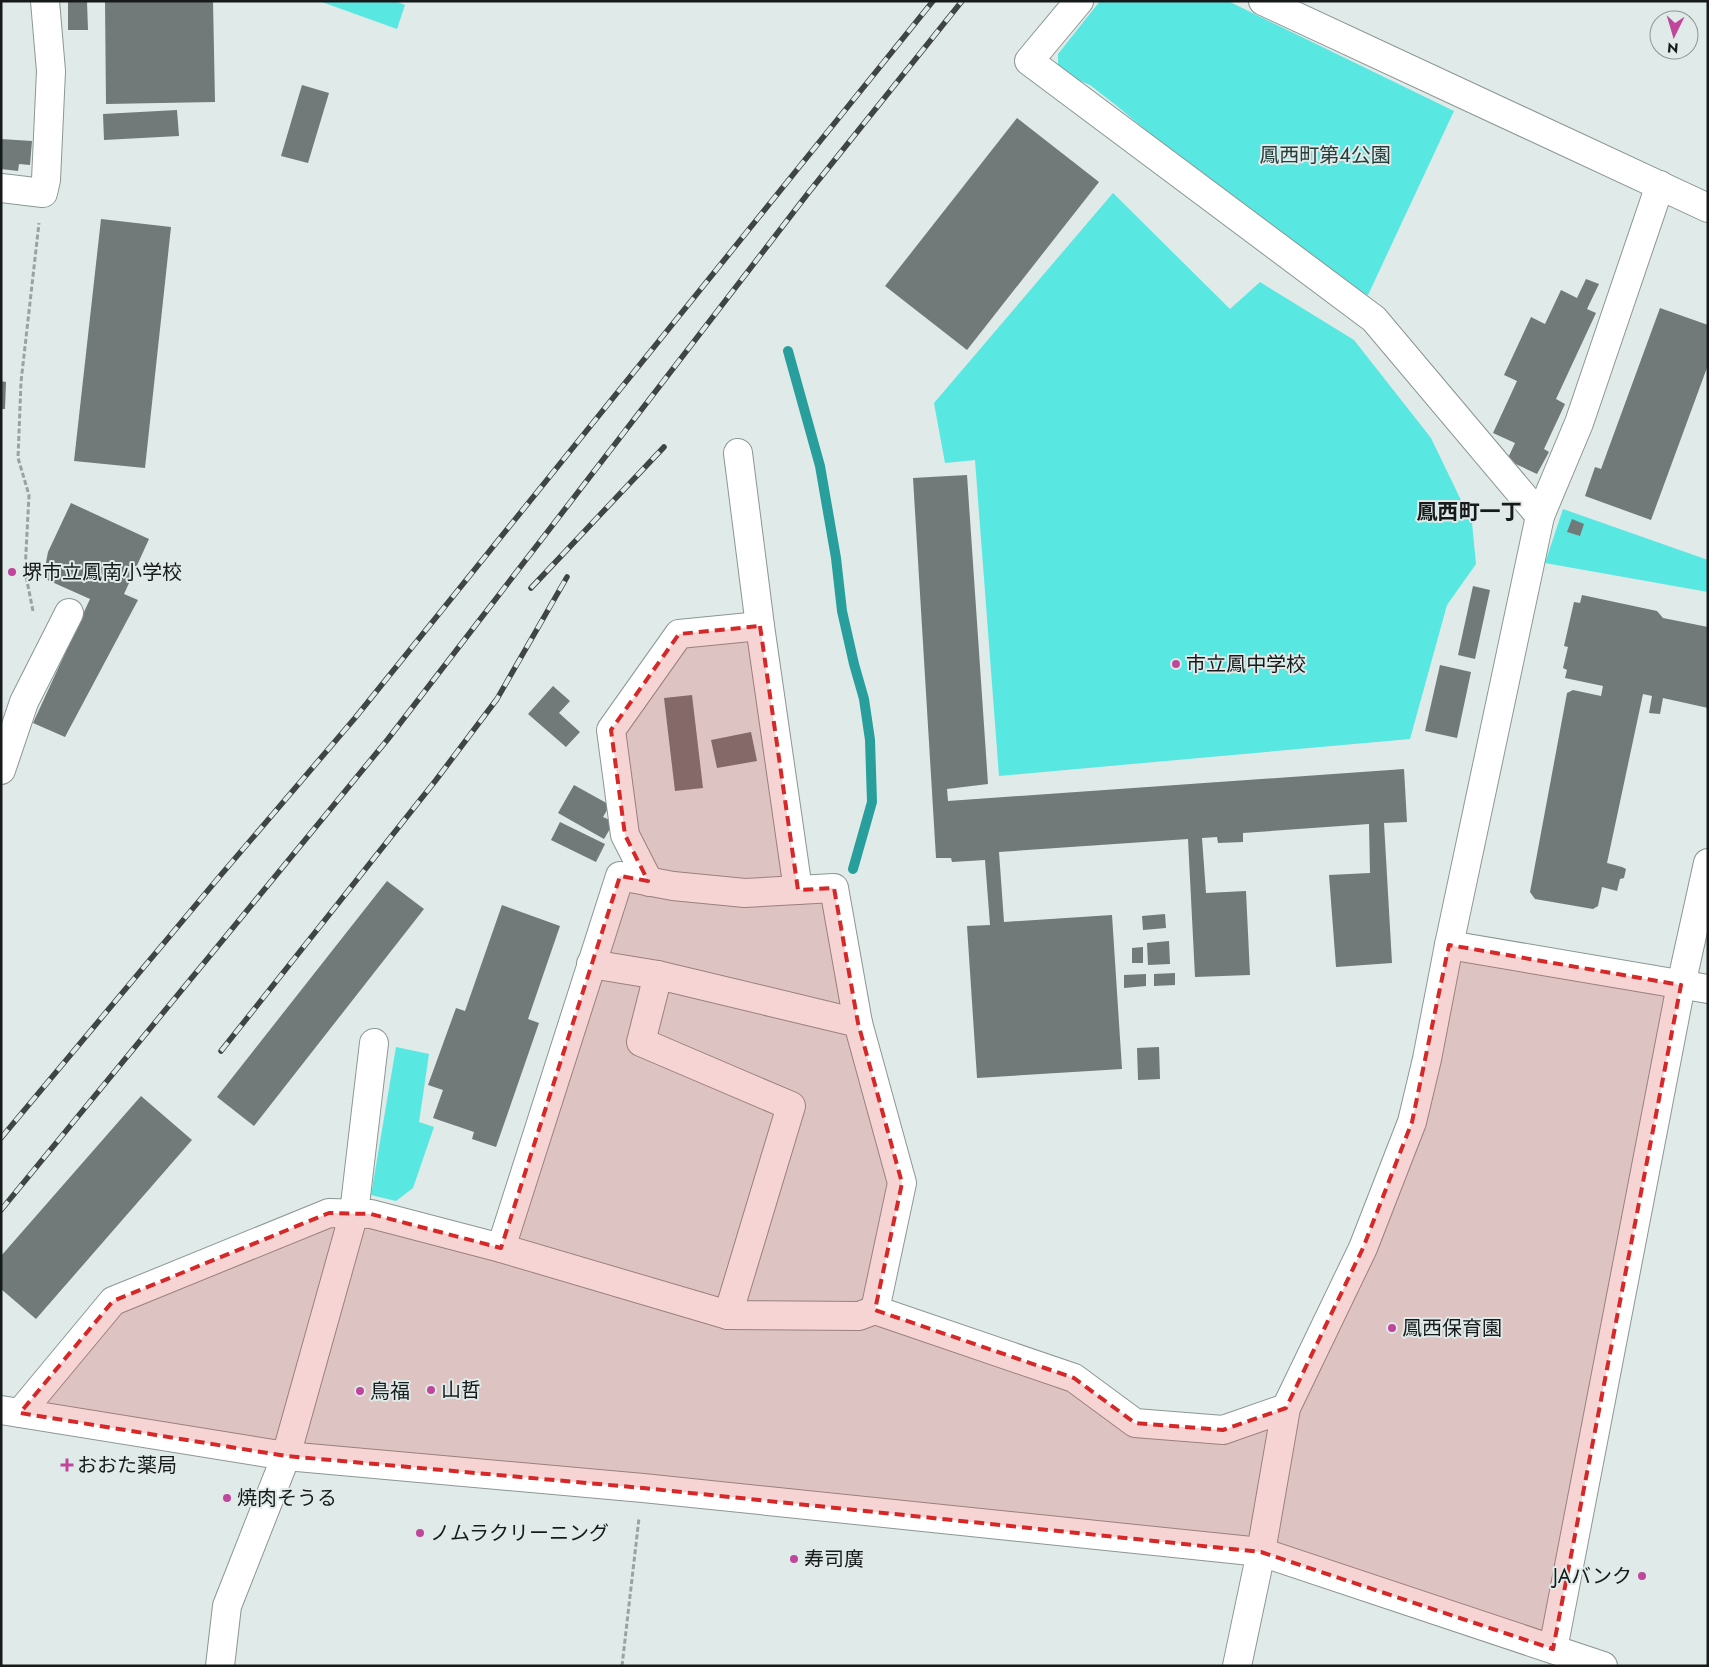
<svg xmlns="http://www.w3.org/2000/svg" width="1709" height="1667" font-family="Jost,'Noto Sans JP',sans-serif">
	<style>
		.green { fill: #59e7e2 }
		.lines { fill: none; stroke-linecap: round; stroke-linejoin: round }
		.stream { stroke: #289f9c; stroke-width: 10 }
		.building { fill: #717a79 }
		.minor-casing { stroke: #8c9695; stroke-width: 30 }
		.path { stroke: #9ba3a2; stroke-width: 3; stroke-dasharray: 5 2.5; stroke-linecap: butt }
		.minor { stroke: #fff; stroke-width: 28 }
		.rail-casing { stroke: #3f4444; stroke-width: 5.5 }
		.rail { stroke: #dfeae9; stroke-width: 4; stroke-dasharray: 11; stroke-linecap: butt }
		.marked { fill: #d62828; fill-opacity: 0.2; stroke: #d62828; stroke-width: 4; stroke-dasharray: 10 6; stroke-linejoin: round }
		.poi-dot { fill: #bf469b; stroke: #dfeae9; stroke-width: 2 }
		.labels { text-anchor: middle; stroke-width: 4; stroke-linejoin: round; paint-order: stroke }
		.park-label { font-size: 20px; fill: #253e3d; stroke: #dfeae9 }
		.poi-label { font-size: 20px; fill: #171a1a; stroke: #dfeae9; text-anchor: start }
		.neighbourhood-label { font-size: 21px; font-weight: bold; fill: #171a1a; stroke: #dfeae9 }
	</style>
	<rect width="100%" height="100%" fill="#dfeae9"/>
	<g class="green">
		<polygon points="319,1 395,1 405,5 397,29"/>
		<polygon points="1100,1 1228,1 1454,111 1368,295 1340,285 1186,164 1117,106 1090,85 1062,73 1058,70 1058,54"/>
		<polygon points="1113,193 1230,309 1260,282 1354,340 1431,438 1472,523 1476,564 1447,605 1410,739 999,776 975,460 945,463 934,403"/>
		<polygon points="1563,509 1708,560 1708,592 1545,563"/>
		<polygon points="396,1047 429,1054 419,1122 434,1127 413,1188 396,1201 371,1195"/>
	</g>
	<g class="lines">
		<polyline class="stream" points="788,351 820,466 836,558 842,611 854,664 864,699 870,740 872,802 853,869"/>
	</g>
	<g class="building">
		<polygon points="68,1 87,1 88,30 68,30"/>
		<polygon points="105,1 213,1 215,102 106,104"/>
		<polygon points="302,85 329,93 308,163 281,156"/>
		<polygon points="177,110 179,136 104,140 103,114"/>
		<polygon points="1017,118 1099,182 967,350 885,286"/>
		<polygon points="1,139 32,141 30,165 19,164 18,171 1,169"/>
		<polygon points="101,219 171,227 145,468 74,461"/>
		<polygon points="1586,279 1599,284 1587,309 1596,313 1556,399 1565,404 1544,449 1549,452 1537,474 1507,460 1515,443 1493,433 1517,381 1504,375 1531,317 1545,324 1561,290 1577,298"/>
		<polygon points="1660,308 1708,325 1708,365 1651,520 1585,496 1595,467 1601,469"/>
		<polygon points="1,381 6,382 5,409 1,409"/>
		<polygon points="967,475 988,784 947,789 948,801 1404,769 1407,822 1384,823 1392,963 1336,967 1329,875 1370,873 1369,824 1243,833 1243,842 1218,843 1217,837 1202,838 1206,893 1246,891 1250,975 1195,977 1188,839 999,852 1004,922 1112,915 1122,1069 977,1078 967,926 990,925 985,860 952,862 951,858 936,858 913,478"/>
		<polygon points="71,503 149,539 124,594 138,600 65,737 33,723 90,599 43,578 48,552"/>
		<polygon points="1572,519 1584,524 1580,536 1567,532"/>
		<polygon points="1473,586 1490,590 1475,659 1458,655"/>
		<polygon points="1582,595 1657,611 1663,618 1708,627 1708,708 1663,698 1660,714 1649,713 1652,696 1643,694 1607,863 1622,867 1626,869 1624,878 1620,879 1617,891 1602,887 1598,906 1593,909 1535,899 1530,892 1567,693 1573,690 1601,696 1603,686 1565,678 1567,670 1563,668 1568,647 1564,646 1574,602 1580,603"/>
		<polygon points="1440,665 1471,672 1457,738 1425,731"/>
		<polygon points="553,686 570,701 559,713 580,732 566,747 528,714"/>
		<polygon points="692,695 703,788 675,791 664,698"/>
		<polygon points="751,732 757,761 717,768 711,740"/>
		<polygon points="574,785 610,805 603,817 614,822 604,839 558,813"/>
		<polygon points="560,822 605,844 596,862 551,840"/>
		<polygon points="387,881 424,909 254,1126 217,1097"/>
		<polygon points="502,905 560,926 528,1019 539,1023 496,1147 472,1139 474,1132 433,1118 443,1090 428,1085 456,1008 465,1011"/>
		<polygon points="1165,914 1166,928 1143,930 1142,916"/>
		<polygon points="1169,941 1170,964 1148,965 1147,943"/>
		<polygon points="1143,947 1143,963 1132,963 1132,948"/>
		<polygon points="1175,973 1175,985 1154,986 1154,974"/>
		<polygon points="1146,974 1146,986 1124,988 1124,975"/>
		<polygon points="1159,1047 1160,1079 1138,1080 1137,1048"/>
		<polygon points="141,1096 192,1140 36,1319 1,1289 1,1256"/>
	</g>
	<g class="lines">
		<defs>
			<g id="minor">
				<polyline points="1079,1 1029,61 1374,319 1540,516"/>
				<polyline points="1263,1 1708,208"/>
				<polyline points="1,188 43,193 46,180 51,71 45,1"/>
				<polyline points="738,453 760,626 798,890"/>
				<polyline points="1,770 24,702 69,613"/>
				<polyline points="649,882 625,835 611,730 679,634 760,626"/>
				<polyline points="1449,945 1708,989"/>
				<polyline points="591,964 658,975 858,1023 902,1183 875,1310"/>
				<polyline points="658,975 641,1042 791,1106 728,1315"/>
				<polyline points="501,1248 620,876 673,886 745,893 834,888 858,1023"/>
				<polyline points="1,1410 286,1456 643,1488 1261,1552 1603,1666"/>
				<polyline points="20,1413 113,1301 329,1213 371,1214 501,1248 728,1315 859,1316 875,1310 1074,1378 1135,1423 1223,1430 1286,1408"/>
				<polyline points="1553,1649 1681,985 1708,863"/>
				<polyline points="220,1666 227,1606 286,1456 354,1213 374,1043"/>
				<polyline points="1237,1666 1261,1552 1286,1408 1363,1248 1412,1122 1427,1059 1449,945 1540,516 1579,423 1660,185"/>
			</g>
		</defs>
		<use href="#minor" class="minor-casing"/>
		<g class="path">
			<polyline points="33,611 25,571 29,495 18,458 21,382 39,223"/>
			<polyline points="622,1666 639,1518"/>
		</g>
		<use href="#minor" class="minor"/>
		<defs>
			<g id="rail">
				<polyline points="531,588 664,447"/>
				<polyline points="221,1051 436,780 497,699 567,577"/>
				<polyline points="1,1138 220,876 355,718 933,1"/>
				<polyline points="1,1210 388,739 809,192 962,1"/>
			</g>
		</defs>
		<use href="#rail" class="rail-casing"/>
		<use href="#rail" class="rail"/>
	</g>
	<path class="marked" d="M 760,626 L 798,890 L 834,888 L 858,1023 L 902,1183 L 875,1310 L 1074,1378 L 1135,1423 L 1223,1430 L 1286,1408 L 1363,1248 L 1412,1122 L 1449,945 L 1681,985 L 1553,1649 L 1261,1552 L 643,1488 L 286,1456 L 20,1413 L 113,1301 L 329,1213 L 371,1214 L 501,1248 L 620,876 L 648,881 L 625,835 L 611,730 L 679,634 Z"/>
	<g class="poi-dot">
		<circle cx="12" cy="572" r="5"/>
		<circle cx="1176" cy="664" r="5"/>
		<circle cx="1392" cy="1328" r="5"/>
		<circle cx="431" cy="1390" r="5"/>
		<circle cx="360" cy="1391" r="5"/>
		<path d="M64.5 1457.5h5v5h5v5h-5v5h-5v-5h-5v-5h5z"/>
		<circle cx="227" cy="1498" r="5"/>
		<circle cx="420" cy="1533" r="5"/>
		<circle cx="794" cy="1559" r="5"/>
		<circle cx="1642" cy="1576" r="5"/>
	</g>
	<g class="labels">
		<g class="park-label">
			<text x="1325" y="162">鳳西町第4公園</text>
		</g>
		<g class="poi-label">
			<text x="22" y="579">堺市立鳳南小学校</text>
			<text x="1186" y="671">市立鳳中学校</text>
			<text x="1402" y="1335">鳳西保育園</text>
			<text x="441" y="1397">山哲</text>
			<text x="370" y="1398">鳥福</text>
			<text x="77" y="1472">おおた薬局</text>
			<text x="237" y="1505">焼肉そうる</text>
			<text x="430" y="1540">ノムラクリーニング</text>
			<text x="804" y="1566">寿司廣</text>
			<text x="1632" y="1583" text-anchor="end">JAバンク</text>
		</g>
		<g class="neighbourhood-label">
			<text x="1469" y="519">鳳西町一丁</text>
		</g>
	</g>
	<rect width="1709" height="1667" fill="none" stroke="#171a1a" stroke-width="5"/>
	<g transform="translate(1674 35) rotate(185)"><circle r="24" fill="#dfeae9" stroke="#8f9796"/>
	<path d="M0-4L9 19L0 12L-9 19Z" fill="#bf469b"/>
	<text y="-8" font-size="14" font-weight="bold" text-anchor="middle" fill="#171a1a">N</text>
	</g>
</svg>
